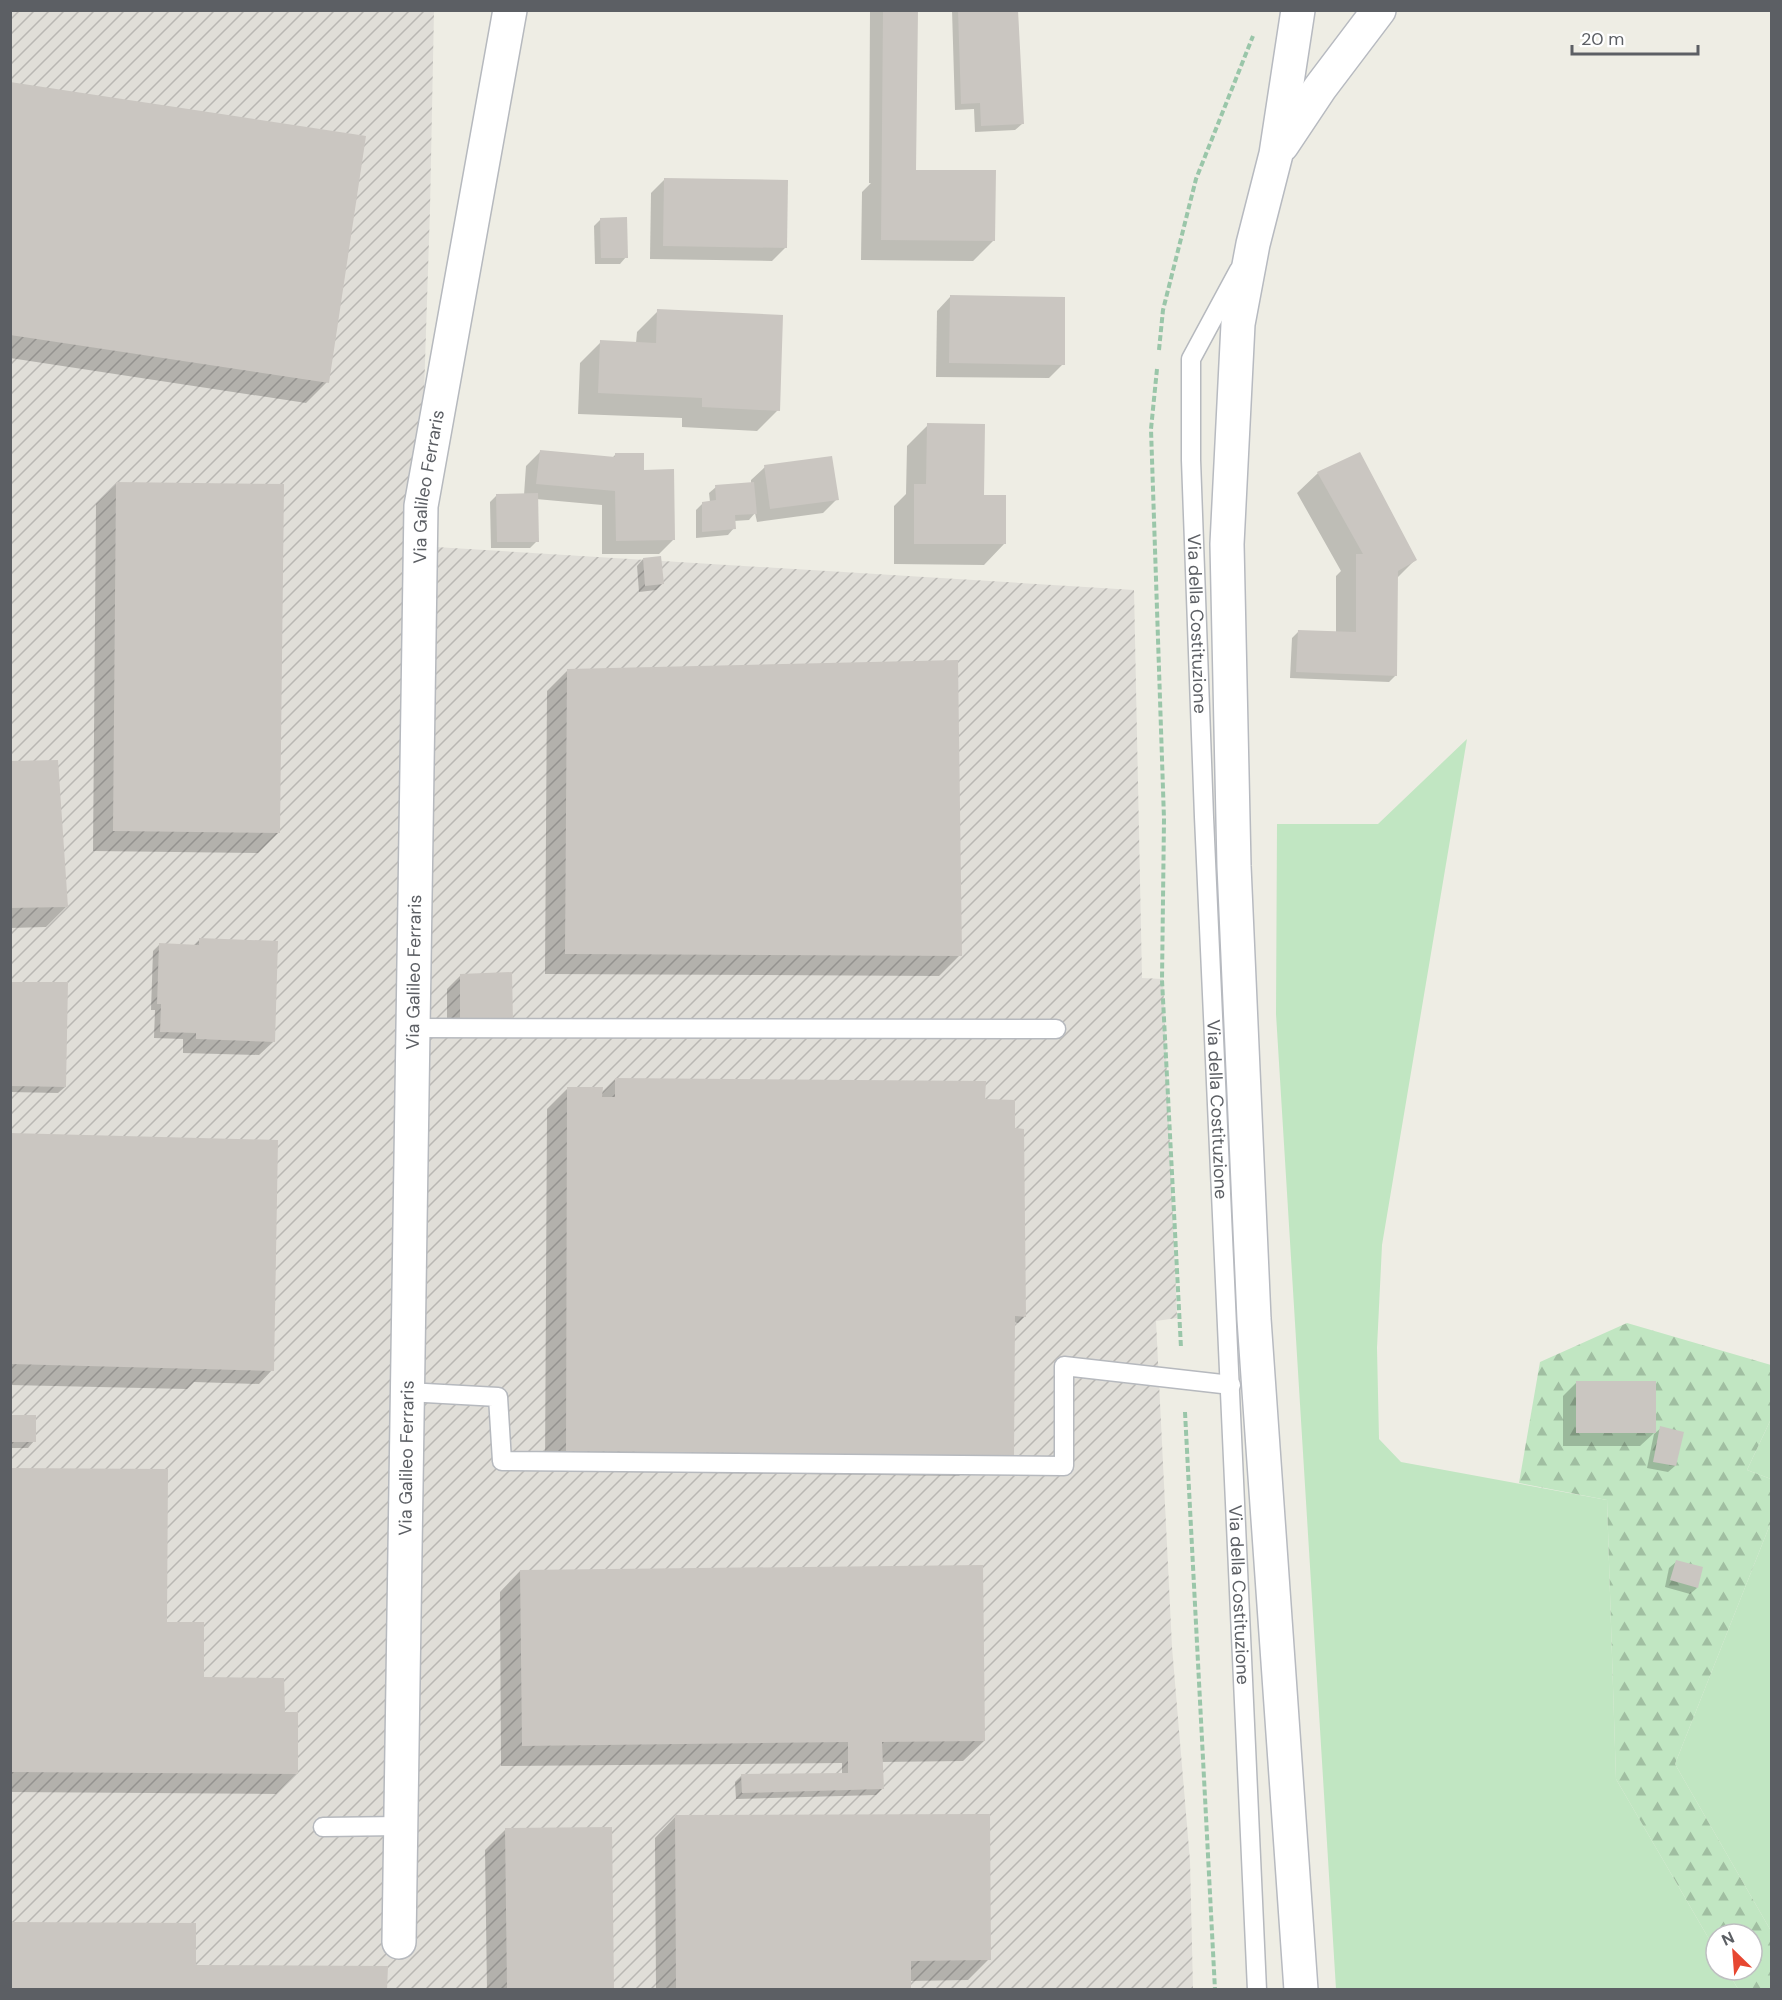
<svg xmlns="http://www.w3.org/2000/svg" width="1782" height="2000" font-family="'DM Sans',sans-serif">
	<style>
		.industrial { fill: url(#industrial-furrows) }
		.green { fill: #c1e6c2 }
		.forest { fill: url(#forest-firs) }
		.shadow { fill: #0003 }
		.building { fill: #cac6c1 }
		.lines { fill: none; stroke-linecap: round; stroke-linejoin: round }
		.lane-casing { stroke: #b6b9be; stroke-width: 21 }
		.street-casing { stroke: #b6b9be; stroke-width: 36 }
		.secondary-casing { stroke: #b7bac0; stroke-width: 36 }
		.path { stroke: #9ac6a9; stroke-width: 4; stroke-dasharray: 6 3; stroke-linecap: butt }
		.lane { stroke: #fff; stroke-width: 18 }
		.street { stroke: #fff; stroke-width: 33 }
		.secondary { stroke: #fff; stroke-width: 33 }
		.labels { text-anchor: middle; stroke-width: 4.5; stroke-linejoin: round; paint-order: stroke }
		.street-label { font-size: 18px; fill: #5c5f64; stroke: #fff }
	</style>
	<defs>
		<pattern id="industrial-furrows" width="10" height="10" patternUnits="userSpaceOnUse" patternTransform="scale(1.5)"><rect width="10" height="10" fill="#e0ded8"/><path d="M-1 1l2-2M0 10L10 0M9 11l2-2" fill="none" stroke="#b9b7b3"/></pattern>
		<pattern id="forest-firs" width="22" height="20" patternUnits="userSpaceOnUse" patternTransform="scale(1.5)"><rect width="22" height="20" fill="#c1e6c2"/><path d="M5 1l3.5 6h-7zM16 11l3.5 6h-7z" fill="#a0bea1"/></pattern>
	</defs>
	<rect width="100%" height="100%" fill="#eeede4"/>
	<polygon class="industrial" points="11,11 434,11 430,209 419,546 1134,590 1142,978 1163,979 1177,1318 1156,1321 1172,1647 1190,1861 1193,1989 11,1990"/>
	<g class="green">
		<polygon points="1467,739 1382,1245 1377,1348 1379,1439 1401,1462 1607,1500 1616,1779 1716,1951 1716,1970 1727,1970 1738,1989 1336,1989 1276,1014 1277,824 1378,824"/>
		<polygon points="1771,1419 1771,1479 1747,1470"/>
		<polygon points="1771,1522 1771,1931 1675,1764"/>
	</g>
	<polygon class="forest" points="1627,1323 1771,1365 1771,1419 1747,1470 1771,1479 1771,1522 1675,1764 1771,1931 1771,1989 1738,1989 1727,1970 1752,1970 1752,1934 1716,1934 1716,1951 1616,1779 1607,1500 1519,1483 1540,1362"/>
	<g class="shadow">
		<polygon points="870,10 916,10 915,169 994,240 973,261 861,260 862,192 871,183 869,183"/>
		<polygon points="952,10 1016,10 1022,124 1015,130 975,132 974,109 955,110"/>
		<polygon points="10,83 327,382 306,403 10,358"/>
		<polygon points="665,179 786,247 772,261 650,259 651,193"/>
		<polygon points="601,219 626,257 620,264 595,264 594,226"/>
		<polygon points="950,297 1063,364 1049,378 936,377 937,311"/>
		<polygon points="658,311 778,410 757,431 682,427 682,418 578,414 580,363 601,342 636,343 637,332"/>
		<polygon points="928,425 982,496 1004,544 984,565 894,564 894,506 906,494 907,446"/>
		<polygon points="540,452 612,458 615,455 643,471 673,540 659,554 602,554 602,505 536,499 537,541 530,548 491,548 490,502 496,496 524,495 526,466"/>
		<polygon points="765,467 837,499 823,513 757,522 755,513 749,520 734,521 734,528 728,535 696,538 696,510 703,503 710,502 709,493 716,487 751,483 751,480"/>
		<polygon points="1318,473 1415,560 1397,578 1396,675 1389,682 1290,678 1292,638 1299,631 1336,632 1336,576 1341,571 1297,493"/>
		<polygon points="117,484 279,832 258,853 93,851 96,504"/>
		<polygon points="643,559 662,584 656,590 639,592 637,566"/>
		<polygon points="568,670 960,955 939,976 545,974 547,691"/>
		<polygon points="10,763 67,906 46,927 10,928"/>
		<polygon points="200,940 273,1042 259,1055 183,1053 183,1039 154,1038 155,1010 151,1010 153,951 159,945 194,946"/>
		<polygon points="461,975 498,1036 447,1038 447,989"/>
		<polygon points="10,984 65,1087 58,1093 10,1092"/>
		<polygon points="616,1079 984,1101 1025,1316 1018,1323 1013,1322 1012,1455 1005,1462 974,1461 959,1476 545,1471 547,1109 567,1089 601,1094"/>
		<polygon points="10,1134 272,1370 259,1384 194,1382 187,1389 10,1385"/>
		<polygon points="1577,1382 1654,1433 1640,1446 1563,1446 1563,1396"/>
		<polygon points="10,1416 34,1441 28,1448 10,1448"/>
		<polygon points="1661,1428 1675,1466 1668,1472 1647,1468 1654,1434"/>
		<polygon points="10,1469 165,1623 202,1679 283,1714 296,1773 276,1794 10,1792"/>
		<polygon points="1676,1562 1697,1588 1690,1594 1665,1587 1669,1568"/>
		<polygon points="520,1571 984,1741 963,1761 881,1762 882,1789 876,1795 736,1799 735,1782 742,1775 842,1775 842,1763 501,1766 500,1592"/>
		<polygon points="675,1817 989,1959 968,1980 909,1981 910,1990 656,1990 655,1838"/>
		<polygon points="506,1829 613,1990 487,1990 485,1850"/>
		<polygon points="12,1923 194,1966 386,1990 10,1990 10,1925"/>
	</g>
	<g class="building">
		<polygon points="883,10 918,10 916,170 996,170 995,241 881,240"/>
		<polygon points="958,10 1018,10 1024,124 981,126 980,103 961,104"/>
		<polygon points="10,82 366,136 329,383 10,335"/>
		<polygon points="664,178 788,180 787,248 663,246"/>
		<polygon points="627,217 628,258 601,258 600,218"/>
		<polygon points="950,295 1065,297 1065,365 949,363"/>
		<polygon points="657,309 783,315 780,411 702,407 702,398 598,393 600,340 656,343"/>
		<polygon points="927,423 985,424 984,495 1006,495 1006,544 914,544 914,484 926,484"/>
		<polygon points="540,450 615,457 615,453 644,453 644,470 674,469 675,540 616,541 615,491 536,484"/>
		<polygon points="1360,452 1417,560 1398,571 1397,676 1296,672 1298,630 1356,632 1356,554 1363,554 1317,472"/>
		<polygon points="832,456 839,500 770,509 764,465"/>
		<polygon points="116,482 284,484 280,833 113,831"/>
		<polygon points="754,482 757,514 735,515 736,529 702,532 702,502 716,500 715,485"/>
		<polygon points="538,493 539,542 497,542 496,494"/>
		<polygon points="661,556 664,584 645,586 643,558"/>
		<polygon points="958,660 962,956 565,954 567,669"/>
		<polygon points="58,760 68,907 10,908 10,761"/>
		<polygon points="199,938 278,941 275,1042 196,1039 196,1033 160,1032 161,1004 157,1004 159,943 199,945"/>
		<polygon points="512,972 513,1023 460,1024 460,974"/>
		<polygon points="10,982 68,982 66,1087 10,1086"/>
		<polygon points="615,1078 986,1081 985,1099 1015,1100 1015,1128 1024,1129 1026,1317 1015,1316 1014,1456 566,1451 567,1087 603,1087 602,1097 615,1097"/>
		<polygon points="10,1133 278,1140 274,1371 10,1364"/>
		<rect x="1576" y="1381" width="80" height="52"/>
		<rect x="10" y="1415" width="26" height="27"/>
		<polygon points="1660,1426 1684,1432 1676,1466 1653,1462"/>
		<polygon points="10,1468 168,1469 167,1622 204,1622 204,1677 284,1678 285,1712 298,1712 298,1774 10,1772"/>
		<polygon points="1676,1560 1703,1567 1698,1588 1670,1580"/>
		<polygon points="983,1565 985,1741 882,1742 884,1789 742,1793 741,1774 848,1773 848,1742 522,1746 520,1570"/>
		<polygon points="990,1814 991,1960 911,1961 911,1990 676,1990 675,1815"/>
		<polygon points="612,1827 614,1990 507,1990 505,1828"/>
		<polygon points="12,1922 196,1923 196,1965 388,1966 387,1990 11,1990"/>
	</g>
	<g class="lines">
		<defs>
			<g id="lane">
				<path id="s1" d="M 1239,270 L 1191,359 L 1191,460 L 1204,817 L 1257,1990"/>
				<polyline points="413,1028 1056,1029"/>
				<polyline points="407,1392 498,1397 502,1461 1064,1466 1064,1366 1231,1385"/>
				<polyline points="323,1827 400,1826"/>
			</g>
			<g id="street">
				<path id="s2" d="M 399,1942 L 421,506 L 510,10"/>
			</g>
			<g id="secondary">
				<polyline points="1298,10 1276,154 1253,244 1238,324 1227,544 1234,866 1254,1319 1301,1990"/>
				<polyline points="1282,145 1320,88 1379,10"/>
			</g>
		</defs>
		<use href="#lane" class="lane-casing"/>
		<use href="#street" class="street-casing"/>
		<use href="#secondary" class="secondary-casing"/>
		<g class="path">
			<polyline points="1159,350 1163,310 1196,179 1253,36"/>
			<polyline points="1157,369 1151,429 1164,819 1162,980 1181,1348"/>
			<polyline points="1185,1412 1215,1990"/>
		</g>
		<use href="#lane" class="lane"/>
		<use href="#street" class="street"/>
		<use href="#secondary" class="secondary"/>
	</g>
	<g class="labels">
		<g class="street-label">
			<text dy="6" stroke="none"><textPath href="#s2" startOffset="1456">Via Galileo Ferraris</textPath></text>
			<text dy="6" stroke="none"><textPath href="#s1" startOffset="366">Via della Costituzione</textPath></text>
			<text dy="6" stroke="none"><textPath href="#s2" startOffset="970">Via Galileo Ferraris</textPath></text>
			<text dy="6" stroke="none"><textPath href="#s1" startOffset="852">Via della Costituzione</textPath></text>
			<text dy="6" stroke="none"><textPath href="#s2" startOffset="484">Via Galileo Ferraris</textPath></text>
			<text dy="6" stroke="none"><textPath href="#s1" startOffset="1338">Via della Costituzione</textPath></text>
		</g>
	</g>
	<rect width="1782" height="2000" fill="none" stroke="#5c5f64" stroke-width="24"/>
	<g transform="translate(1734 1952) rotate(335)"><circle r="28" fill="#ffffff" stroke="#bebfc1" stroke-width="1.5"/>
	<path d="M0-4.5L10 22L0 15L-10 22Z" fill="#e74731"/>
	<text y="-9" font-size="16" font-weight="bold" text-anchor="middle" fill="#5c5f64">N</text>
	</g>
	<path d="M1572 45v9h126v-9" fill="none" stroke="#5c5f64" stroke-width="3"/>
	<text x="1581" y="45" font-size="18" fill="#5c5f64" stroke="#ffffff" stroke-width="4.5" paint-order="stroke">20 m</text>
</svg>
